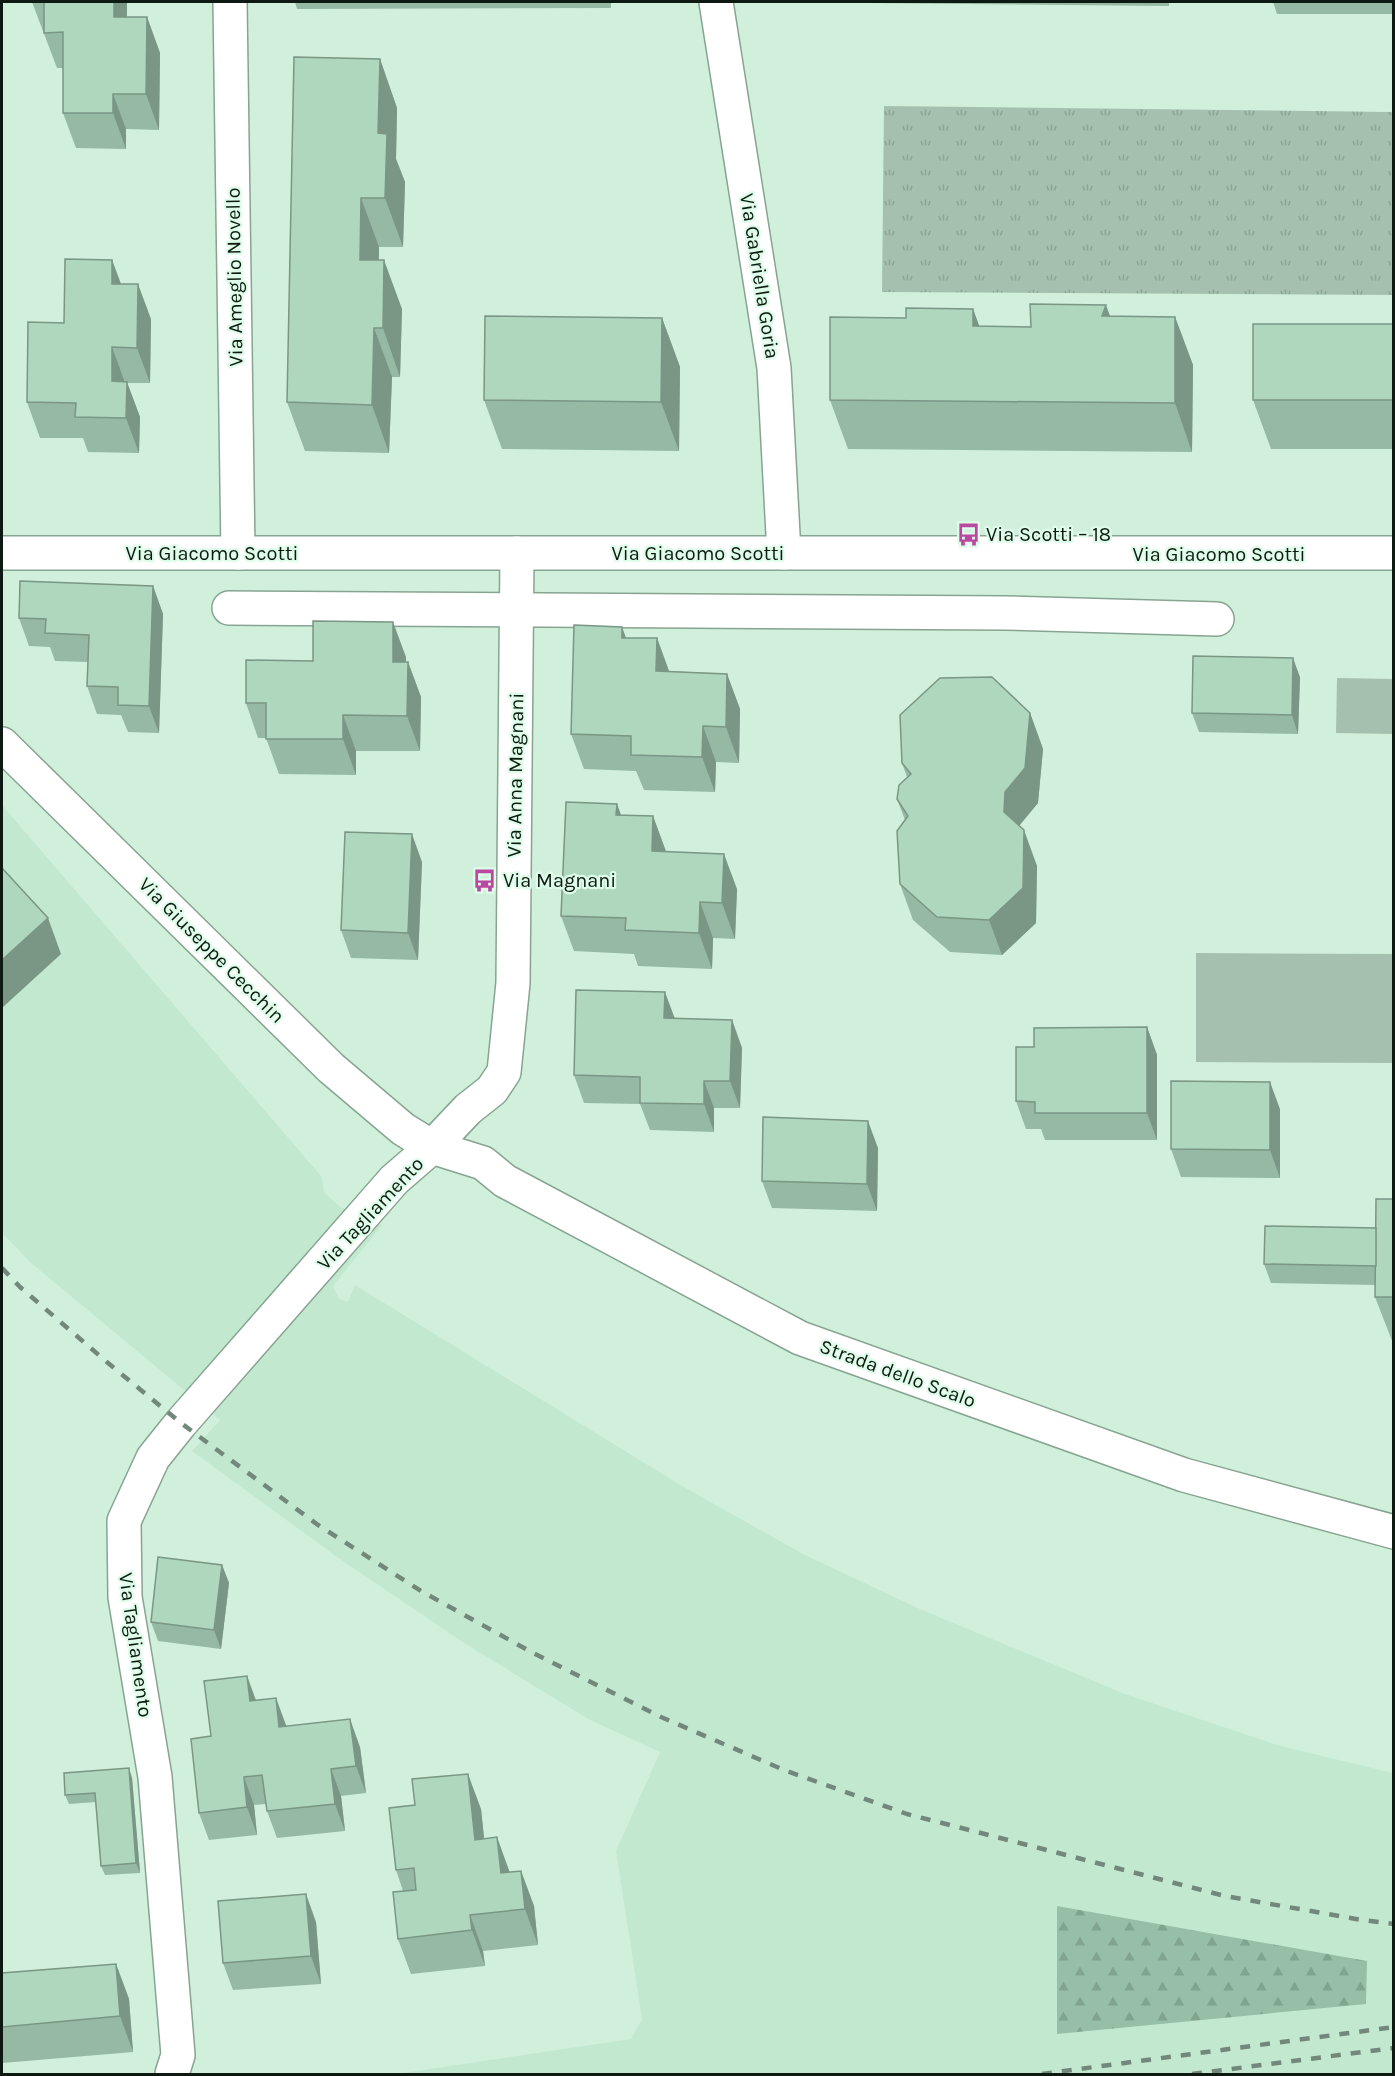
<svg xmlns="http://www.w3.org/2000/svg" width="1395" height="2076" font-family="Karla,sans-serif">
	<style>
		.built { fill: #c2e9d0 }
		.grass { fill: url(#grass-tufts) }
		.forest { fill: url(#forest-firs) }
		.garden { fill: #a5c0af }
		.lines { fill: none; stroke-linecap: round; stroke-linejoin: round }
		.minor-casing { stroke: #87a491; stroke-width: 36 }
		.minor { stroke: #fff; stroke-width: 33 }
		.rail { stroke: #72887a; stroke-width: 4.5; stroke-dasharray: 10 10; stroke-linecap: butt }
		.wall { fill: #96b9a3 }
		.shaded-wall { fill: #7a9685 }
		.building { fill: #aed7be; stroke: #7a9685; stroke-width: 1.5 }
		.labels { text-anchor: middle; stroke-width: 4.5; stroke-linejoin: round; paint-order: stroke }
		.street-label { font-size: 20px; fill: #0e1912; stroke: #defde9 }
		.poi-label { font-size: 20px; fill: #0e1912; stroke: #defde9; text-anchor: start }
	</style>
	<defs>
		<pattern id="grass-tufts" width="24" height="20" patternUnits="userSpaceOnUse" patternTransform="scale(1.5)"><rect width="24" height="20" fill="#a5c0af"/><path d="M3 7l-1-3M5 7V3M7 7l1-3M15 17l-1-3M17 17v-4M19 17l1-3" fill="none" stroke="#8da496"/></pattern>
		<pattern id="forest-firs" width="22" height="20" patternUnits="userSpaceOnUse" patternTransform="scale(1.5)"><rect width="22" height="20" fill="#97bfa7"/><path d="M5 1l3.5 6h-7zM16 11l3.5 6h-7z" fill="#81a48f"/></pattern>
	</defs>
	<rect width="100%" height="100%" fill="#d1f0dc"/>
	<polygon class="built" points="2,805 322,1177 324,1192 340,1207 382,1225 333,1286 339,1299 348,1302 355,1285 682,1486 805,1555 920,1609 1125,1694 1277,1745 1393,1773 1393,2074 396,2074 631,2039 642,2019 616,1851 660,1752 590,1720 464,1643 337,1557 192,1451 220,1420 31,1263 2,1233"/>
	<polygon class="grass" points="884,106 1393,112 1393,295 882,292"/>
	<polygon class="forest" points="1057,1906 1367,1961 1366,2004 1057,2034"/>
	<g class="garden">
		<polygon points="1337,678 1393,679 1393,734 1336,733"/>
		<polygon points="1196,953 1393,954 1393,1063 1196,1062"/>
	</g>
	<g class="lines">
		<defs>
			<g id="minor">
				<polyline points="230,2 238,553"/>
				<polyline points="716,2 774,368 784,553"/>
				<polyline points="2,553 1394,553"/>
				<polyline points="229,608 1006,613 1217,619"/>
				<polyline points="2,744 331,1068 403,1129 432,1147 483,1163 505,1181 800,1338 1184,1475 1394,1532"/>
				<polyline points="172,2074 178,2055 155,1777 125,1597 124,1521 153,1458 181,1423 394,1180 432,1147 468,1109 492,1090 504,1072 513,983 517,553"/>
			</g>
		</defs>
		<use href="#minor" class="minor-casing"/>
		<use href="#minor" class="minor"/>
		<g class="rail">
			<polyline points="2,1268 20,1287 108,1363 181,1423 318,1525 421,1591 533,1653 661,1717 784,1770 907,1814 1225,1896 1362,1920 1394,1924"/>
			<polyline points="1042,2074 1394,2027"/>
			<polyline points="1192,2074 1394,2048"/>
		</g>
	</g>
	<g class="wall">
		<polygon points="32,2 127,2 127,17 147,17 160,53 159,130 126,129 126,149 76,148 63,113 63,68 57,68"/>
		<polygon points="295,2 611,2 611,8 297,9"/>
		<polygon points="769,2 1169,2 1169,6 770,2"/>
		<polygon points="1273,2 1394,2 1394,14 1277,14"/>
		<polygon points="380,59 397,108 396,159 405,182 403,247 379,247 379,260 402,309 400,377 392,377 389,453 305,451 287,402"/>
		<polygon points="112,260 121,284 151,319 150,383 127,383 140,417 139,453 88,452 83,438 40,438 27,402 64,323"/>
		<polygon points="973,309 979,326 1031,327 1110,316 1175,317 1193,365 1192,452 848,449 830,400 906,318"/>
		<polygon points="662,318 680,367 679,451 502,449 484,400"/>
		<polygon points="1394,324 1394,449 1271,449 1253,400"/>
		<polygon points="153,586 163,614 159,733 128,732 121,715 97,714 87,686 88,662 55,661 50,647 29,646 19,618"/>
		<polygon points="626,638 657,638 669,671 727,674 740,709 739,763 716,762 715,792 644,790 636,771 584,769 571,734"/>
		<polygon points="406,657 406,662 408,662 421,697 420,751 356,751 356,775 279,774 266,738 258,738 246,703 313,661"/>
		<polygon points="1300,677 1298,734 1199,732 1192,713"/>
		<polygon points="1030,713 1043,749 1038,803 1019,826 1037,866 1036,923 1002,955 950,952 913,920 900,884 905,820 897,799 907,777 902,763"/>
		<polygon points="653,816 666,851 737,889 735,939 713,938 712,969 638,966 634,954 574,951 561,916"/>
		<polygon points="422,862 418,960 351,958 341,930"/>
		<polygon points="674,1019 732,1020 742,1048 740,1108 714,1108 714,1132 650,1130 640,1104 584,1103 574,1075"/>
		<polygon points="1147,1027 1157,1055 1157,1140 1045,1140 1041,1129 1026,1129 1016,1101 1034,1047"/>
		<polygon points="1280,1109 1280,1178 1181,1177 1171,1149"/>
		<polygon points="878,1148 877,1211 772,1208 762,1181"/>
		<polygon points="1394,1199 1394,1346 1375,1297 1376,1285 1271,1283 1264,1264 1376,1228"/>
		<polygon points="222,1565 229,1583 221,1649 158,1641 151,1622"/>
		<polygon points="247,1676 256,1700 286,1725 286,1727 360,1747 366,1793 341,1796 345,1831 277,1838 267,1811 266,1804 254,1805 257,1835 209,1840 199,1813 211,1736"/>
		<polygon points="132,1778 140,1873 105,1875 101,1866 96,1802 69,1804 65,1795"/>
		<polygon points="481,1809 484,1839 510,1872 521,1871 534,1906 538,1945 483,1951 485,1966 411,1974 398,1939 403,1891 396,1870"/>
		<polygon points="316,1922 321,1984 233,1990 223,1963"/>
		<polygon points="116,1964 129,1999 133,2052 2,2063 2,1973"/>
	</g>
	<g class="shaded-wall">
		<polygon points="114,2 127,2 126,52 114,17"/>
		<polygon points="147,17 160,53 159,130 146,94"/>
		<polygon points="380,59 397,108 396,159 405,182 403,247 385,198 378,133"/>
		<polygon points="113,94 126,129 126,149 113,113"/>
		<polygon points="361,198 379,247 378,309 360,260"/>
		<polygon points="112,260 125,295 112,284"/>
		<polygon points="384,260 402,309 400,377 383,328"/>
		<polygon points="138,284 151,319 150,383 137,348"/>
		<polygon points="1106,305 1124,354 1102,316"/>
		<polygon points="973,309 991,358 973,326"/>
		<polygon points="1175,317 1193,365 1192,452 1175,403"/>
		<polygon points="662,318 680,367 679,451 661,402"/>
		<polygon points="374,328 392,377 389,453 372,405"/>
		<polygon points="112,347 125,383 112,381"/>
		<polygon points="127,382 140,417 139,453 126,418"/>
		<polygon points="153,586 163,614 159,733 149,706"/>
		<polygon points="393,622 406,657 406,697 393,662"/>
		<polygon points="622,627 635,662 622,638"/>
		<polygon points="657,638 670,674 656,671"/>
		<polygon points="1293,658 1300,677 1298,734 1292,715"/>
		<polygon points="408,662 421,697 420,751 407,716"/>
		<polygon points="727,674 740,709 739,763 726,727"/>
		<polygon points="1030,713 1043,749 1038,803 1018,827 1004,812 1005,792"/>
		<polygon points="343,715 356,751 356,775 343,739"/>
		<polygon points="703,726 716,762 715,792 702,757"/>
		<polygon points="617,804 630,839 616,815"/>
		<polygon points="653,816 666,852 652,851"/>
		<polygon points="1024,830 1037,866 1036,923 1002,955 989,920"/>
		<polygon points="412,834 422,862 418,960 408,933"/>
		<polygon points="724,854 737,889 735,939 722,903"/>
		<polygon points="700,902 713,938 712,969 699,933"/>
		<polygon points="48,918 61,954 2,1008 2,960"/>
		<polygon points="665,992 675,1019 664,1018"/>
		<polygon points="732,1020 742,1048 740,1108 730,1081"/>
		<polygon points="1147,1027 1157,1055 1157,1140 1147,1113"/>
		<polygon points="704,1081 714,1108 714,1132 704,1104"/>
		<polygon points="1270,1082 1280,1109 1280,1178 1270,1150"/>
		<polygon points="868,1121 878,1148 877,1211 867,1184"/>
		<polygon points="222,1565 229,1583 221,1649 214,1630"/>
		<polygon points="247,1676 257,1704 250,1701"/>
		<polygon points="276,1698 286,1725 289,1755 279,1727"/>
		<polygon points="350,1719 360,1747 366,1793 356,1766"/>
		<polygon points="129,1768 132,1778 140,1873 136,1863"/>
		<polygon points="331,1769 341,1796 345,1831 335,1804"/>
		<polygon points="468,1774 481,1809 488,1875 475,1840"/>
		<polygon points="244,1777 254,1805 257,1835 247,1807"/>
		<polygon points="497,1837 510,1873 501,1873"/>
		<polygon points="521,1871 534,1906 538,1945 525,1909"/>
		<polygon points="306,1894 316,1922 321,1984 311,1956"/>
		<polygon points="470,1915 483,1951 485,1966 472,1930"/>
		<polygon points="116,1964 129,1999 133,2052 120,2016"/>
	</g>
	<g class="building">
		<polygon points="44,2 114,2 114,17 147,17 146,94 113,94 113,113 63,113 63,32 44,33"/>
		<polygon points="294,57 380,59 378,133 387,134 385,198 361,198 360,260 384,260 383,328 374,328 372,405 287,402"/>
		<polygon points="65,259 112,260 112,284 138,284 137,348 112,347 112,381 127,382 126,418 75,417 76,403 27,402 28,322 64,323"/>
		<polygon points="1030,304 1106,305 1102,316 1175,317 1175,403 830,400 830,317 906,318 906,308 973,309 973,326 1031,327"/>
		<polygon points="485,316 662,318 661,402 484,400"/>
		<rect x="1253" y="324" width="141" height="76"/>
		<polygon points="20,581 153,586 149,706 118,705 118,687 87,686 89,635 45,633 46,619 19,618"/>
		<polygon points="313,621 393,622 393,662 408,662 407,716 343,715 343,739 266,739 266,703 246,703 246,660 313,661"/>
		<polygon points="574,625 622,627 622,638 657,638 656,671 727,674 726,727 703,726 702,757 631,755 631,736 571,734"/>
		<polygon points="1193,656 1293,658 1292,715 1192,713"/>
		<polygon points="992,677 1030,713 1025,768 1005,792 1004,812 1024,830 1023,888 989,920 937,917 900,884 897,831 908,816 897,799 899,785 911,774 902,763 900,715 940,678"/>
		<polygon points="566,802 617,804 616,815 653,816 652,851 724,854 722,903 700,902 699,933 625,930 626,918 561,916"/>
		<polygon points="345,832 412,834 408,933 341,930"/>
		<polygon points="2,868 48,918 2,960"/>
		<polygon points="576,990 665,992 664,1018 732,1020 730,1081 704,1081 704,1104 640,1103 640,1077 574,1075"/>
		<polygon points="1147,1027 1147,1113 1035,1113 1035,1102 1016,1101 1016,1047 1034,1047 1034,1028"/>
		<polygon points="1171,1081 1270,1082 1270,1150 1171,1149"/>
		<polygon points="763,1117 868,1121 867,1184 762,1181"/>
		<polygon points="1376,1199 1394,1199 1394,1297 1375,1297"/>
		<polygon points="1265,1226 1376,1228 1376,1266 1264,1264"/>
		<polygon points="158,1557 222,1565 214,1630 151,1622"/>
		<polygon points="247,1676 250,1701 276,1698 279,1727 350,1719 356,1766 331,1769 335,1804 267,1811 262,1775 244,1777 247,1807 199,1813 191,1739 211,1736 204,1681"/>
		<polygon points="129,1768 136,1863 101,1866 95,1793 65,1795 64,1773"/>
		<polygon points="468,1774 475,1840 497,1837 501,1873 521,1871 525,1909 470,1915 472,1930 398,1939 393,1892 416,1890 414,1868 396,1870 389,1808 415,1805 412,1779"/>
		<polygon points="306,1894 311,1956 223,1963 218,1901"/>
		<polygon points="116,1964 120,2016 2,2027 2,1973"/>
	</g>
	<defs>
		<symbol id="bus-bare" viewBox="-9 -9 18 18"><path d="M-5-6H5V4H4V6H2V4H-2V6H-4V4H-5ZM-3.5-4V0h7V-4ZM-3.5 1.2v1.5H-2V1.2ZM2 1.2v1.5H3.5V1.2Z" fill="#ba47a0" stroke="#defde9" stroke-width="2.5" paint-order="stroke"/></symbol>
	</defs>
	<g fill-rule="evenodd">
		<use href="#bus-bare" x="952" y="518" width="33" height="33"/>
		<use href="#bus-bare" x="468" y="864" width="33" height="33"/>
	</g>
	<g class="labels">
		<g class="street-label">
			<text transform="translate(760 276) rotate(81)" y="7">Via Gabriella Goria</text>
			<text transform="translate(234 277) rotate(-91)" y="7">Via Ameglio Novello</text>
			<text x="212" y="560">Via Giacomo Scotti</text>
			<text x="698" y="560">Via Giacomo Scotti</text>
			<text x="1219" y="561">Via Giacomo Scotti</text>
			<text transform="translate(515 775) rotate(-89)" y="7">Via Anna Magnani</text>
			<text transform="translate(212 950) rotate(45)" y="7">Via Giuseppe Cecchin</text>
			<text transform="translate(370 1213) rotate(-47)" y="7">Via Tagliamento</text>
			<text transform="translate(898 1373) rotate(20)" y="7">Strada dello Scalo</text>
			<text transform="translate(136 1645) rotate(82)" y="7">Via Tagliamento</text>
		</g>
		<g class="poi-label">
			<text x="986" y="541">Via Scotti – 18</text>
			<text x="503" y="887">Via Magnani</text>
		</g>
	</g>
	<rect width="1395" height="2076" fill="none" stroke="#0e1912" stroke-width="6"/>
</svg>
